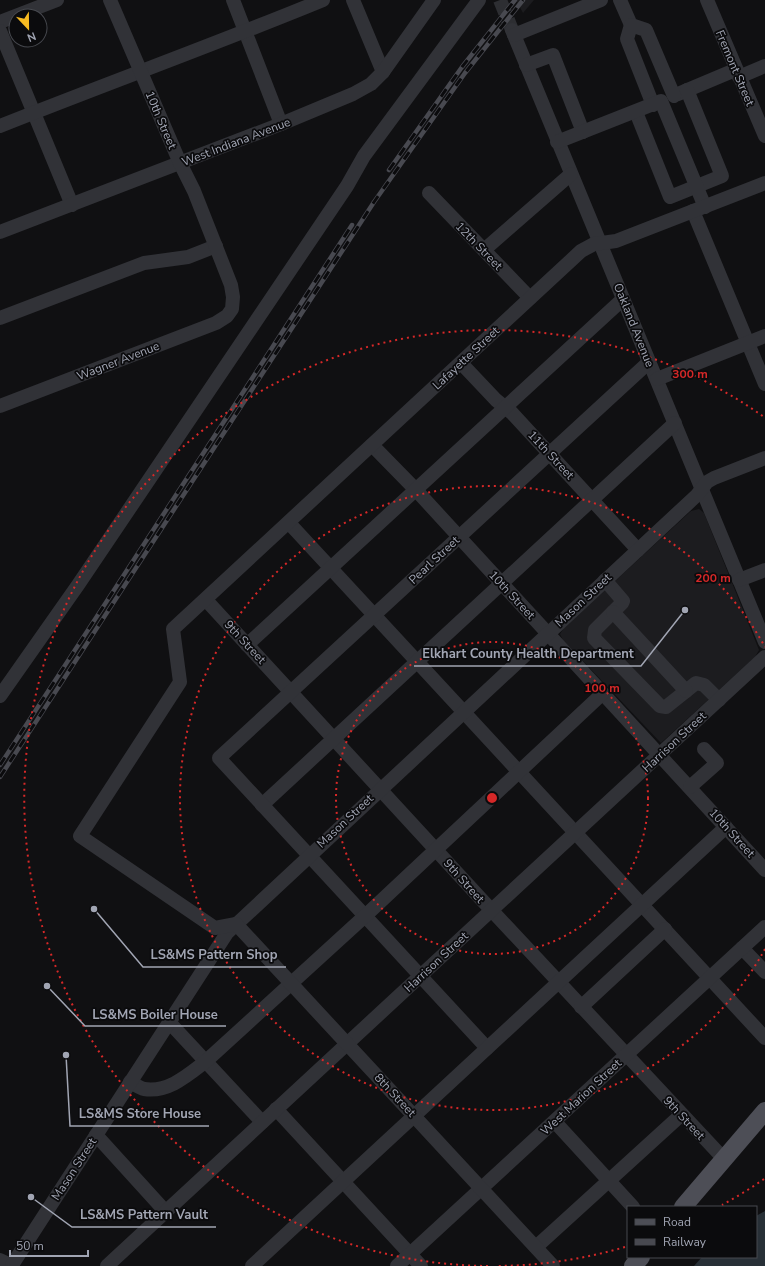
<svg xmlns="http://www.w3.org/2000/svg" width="765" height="1266" font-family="'Nunito Sans',sans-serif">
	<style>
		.built { fill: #1c1c1f }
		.water { fill: #283037 }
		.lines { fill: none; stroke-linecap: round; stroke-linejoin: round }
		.minor-tunnel { stroke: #2d2e32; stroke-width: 14; stroke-dasharray: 14 7; stroke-linecap: butt }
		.minor { stroke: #313237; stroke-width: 14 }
		.major { stroke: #4d4e56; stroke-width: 18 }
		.rail-casing { stroke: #484950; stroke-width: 4.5 }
		.rail { stroke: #0b0b0d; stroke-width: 3; stroke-dasharray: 9; stroke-linecap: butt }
		.ring { fill: none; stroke: #d62828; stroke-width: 2; stroke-dasharray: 2 4 }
		.labels { text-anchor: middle; stroke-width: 3.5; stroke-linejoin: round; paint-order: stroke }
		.street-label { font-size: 12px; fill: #a1a5b3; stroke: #0b0b0d }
		.centre { fill: #d62828; stroke: #0b0b0d; stroke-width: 2 }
		.ring-label { font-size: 12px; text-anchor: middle; font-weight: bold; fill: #d62828; stroke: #0b0b0d; stroke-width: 3.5; stroke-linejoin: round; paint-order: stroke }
		.leader { fill: none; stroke: #a1a5b3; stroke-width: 1.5 }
		.callout-dot { fill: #a1a5b3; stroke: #0b0b0d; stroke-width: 1.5 }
		.callout-label { font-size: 13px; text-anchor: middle; font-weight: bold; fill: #a1a5b3; stroke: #0b0b0d; stroke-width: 3.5; stroke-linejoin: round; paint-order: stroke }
	</style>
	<rect width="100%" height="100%" fill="#101012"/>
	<g class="built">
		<polygon points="516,0 534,0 523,13"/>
		<polygon points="699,509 704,513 759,650 755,657 661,743 563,640 560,634 564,628 691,511"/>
	</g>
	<polygon class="water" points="765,1211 765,1266 694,1266 702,1257 756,1257 756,1216"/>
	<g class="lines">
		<polyline class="minor-tunnel" points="500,0 512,30"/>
		<g class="minor">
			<polyline points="233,0 281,124"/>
			<polyline points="353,0 383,72"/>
			<polyline points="620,0 631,25"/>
			<polyline points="707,0 765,136"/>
			<polyline points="0,22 57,0"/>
			<polyline points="512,30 765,642"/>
			<polyline points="0,31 72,205"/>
			<polyline points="514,35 601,0"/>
			<polyline points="526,65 553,55 583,132"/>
			<polyline points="739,77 765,66"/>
			<polyline points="678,94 735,70"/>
			<polyline points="653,105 627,39 631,25 646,30 674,96"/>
			<polyline points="636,112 670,197 722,176 687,90"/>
			<path d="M 0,126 C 108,83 216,44 323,0"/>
			<polyline points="557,142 661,101 705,207"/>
			<polyline points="429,193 530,298"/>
			<polyline points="693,211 765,384"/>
			<polyline points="0,232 281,124 353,94 371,84 383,72 434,0"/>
			<polyline points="484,250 571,174"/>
			<polyline points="0,318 144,263 188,257 216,246"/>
			<polyline points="461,363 496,400 512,413 638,550"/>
			<polyline points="657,379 765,336"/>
			<polyline points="0,406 216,323 227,316 232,309 233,297 231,285 194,191 180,163 110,0"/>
			<polyline points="372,445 416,490 765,870"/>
			<polyline points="289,523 765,1038"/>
			<polyline points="605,580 623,601 622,603 595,630 594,638 660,706 666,707 696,683 704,685 719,700"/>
			<polyline points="739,580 765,570"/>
			<polyline points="206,600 482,900 724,1159"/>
			<polyline points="613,612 686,691"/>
			<polyline points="247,645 623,299"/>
			<polyline points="0,696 78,585 347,186 364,156 479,0"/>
			<polyline points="690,787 717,763 704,749"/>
			<polyline points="262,805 675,423"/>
			<polyline points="742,948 765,972"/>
			<polyline points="581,1007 665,929"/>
			<polyline points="169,1022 262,1122"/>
			<polyline points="487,1048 219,758 649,362"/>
			<path d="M 130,1082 C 134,1084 140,1088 144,1089 C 168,1093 188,1075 205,1062 L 365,916 L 602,694"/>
			<polyline points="276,1109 421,1266"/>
			<polyline points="555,1122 633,1207"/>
			<polyline points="96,1135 165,1211"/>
			<polyline points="536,1247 681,1115"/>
			<polyline points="0,1260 13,1266"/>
			<polyline points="12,1265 227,933 697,495 707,482 714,478 765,458"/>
			<polyline points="107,1266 765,657"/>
			<polyline points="252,1266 726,827"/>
			<polyline points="397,1266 765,927"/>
			<polyline points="553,1266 236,924 215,928 80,836 180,682 173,629 581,251 594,244 616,241 765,183"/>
		</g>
		<g class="major">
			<polyline points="683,1207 765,1111"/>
			<polyline points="633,1266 641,1257"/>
		</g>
		<defs>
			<g id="rail">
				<polyline points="389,170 462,67 515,0"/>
				<polyline points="0,765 352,225"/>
				<polyline points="0,777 374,202 465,73 523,0"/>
			</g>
		</defs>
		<use href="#rail" class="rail-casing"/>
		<use href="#rail" class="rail"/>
	</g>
	<g class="ring">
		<circle cx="492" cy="798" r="156"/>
		<path d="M765 949A312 312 0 1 1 765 647"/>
		<path d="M764 1179A468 468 0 0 1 722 1205M625 1247A468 468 0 0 1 496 1266M488 1266A468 468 0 1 1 764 417"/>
	</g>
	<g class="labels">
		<g class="street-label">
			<text transform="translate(735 68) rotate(67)" y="4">Fremont Street</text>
			<text transform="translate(161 120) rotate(67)" y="4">10th Street</text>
			<text transform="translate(236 142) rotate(-21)" y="4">West Indiana Avenue</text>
			<text transform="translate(479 246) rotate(46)" y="4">12th Street</text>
			<text transform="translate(634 325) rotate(68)" y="4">Oakland Avenue</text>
			<text transform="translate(466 358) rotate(-43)" y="4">Lafayette Street</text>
			<text transform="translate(118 361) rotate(-21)" y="4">Wagner Avenue</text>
			<text transform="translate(551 455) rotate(47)" y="4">11th Street</text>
			<text transform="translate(434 560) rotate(-43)" y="4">Pearl Street</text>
			<text transform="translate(512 595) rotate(47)" y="4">10th Street</text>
			<text transform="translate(583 600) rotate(-43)" y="4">Mason Street</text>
			<text transform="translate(245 642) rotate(47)" y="4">9th Street</text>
			<text transform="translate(674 742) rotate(-43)" y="4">Harrison Street</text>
			<text transform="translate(345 821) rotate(-43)" y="4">Mason Street</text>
			<text transform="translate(732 833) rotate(48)" y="4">10th Street</text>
			<text transform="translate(464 881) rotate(48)" y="4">9th Street</text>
			<text transform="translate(436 962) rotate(-43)" y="4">Harrison Street</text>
			<text transform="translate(395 1095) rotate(47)" y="4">8th Street</text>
			<text transform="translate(581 1097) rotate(-43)" y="4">West Marion Street</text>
			<text transform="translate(684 1118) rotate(47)" y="4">9th Street</text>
			<text transform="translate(74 1169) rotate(-57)" y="4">Mason Street</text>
		</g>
	</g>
	<circle cx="492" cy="798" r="6" class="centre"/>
	<g class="ring-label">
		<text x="690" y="378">300 m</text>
		<text x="713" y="582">200 m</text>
		<text x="602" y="692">100 m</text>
	</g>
	<path class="leader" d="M685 610L641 666H414M94 909L143 967H286M47 986L85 1026H226M66 1055L70 1126H209M31 1197L72 1227H216"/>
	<g class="callout-dot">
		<circle cx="685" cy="610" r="4"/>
		<circle cx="94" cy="909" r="4"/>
		<circle cx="47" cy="986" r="4"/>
		<circle cx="66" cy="1055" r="4"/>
		<circle cx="31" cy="1197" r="4"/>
	</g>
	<g class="callout-label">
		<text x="528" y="658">Elkhart County Health Department</text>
		<text x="214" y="959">LS&amp;MS Pattern Shop</text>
		<text x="155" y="1019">LS&amp;MS Boiler House</text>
		<text x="140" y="1118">LS&amp;MS Store House</text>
		<text x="144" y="1219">LS&amp;MS Pattern Vault</text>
	</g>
	<rect x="627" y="1206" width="130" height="52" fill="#0b0b0d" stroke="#47494f"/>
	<rect x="635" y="1219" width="20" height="6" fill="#4d4e56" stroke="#47494f"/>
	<text x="663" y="1226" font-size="12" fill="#a1a5b3">Road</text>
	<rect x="635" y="1239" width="20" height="6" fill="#484950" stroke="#47494f"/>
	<text x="663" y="1246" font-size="12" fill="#a1a5b3">Railway</text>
	<g transform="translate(28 28) rotate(158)"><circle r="19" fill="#0b0b0d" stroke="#47494f"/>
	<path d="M0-3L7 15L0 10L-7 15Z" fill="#f8bb21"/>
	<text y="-6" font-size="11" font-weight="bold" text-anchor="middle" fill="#a1a5b3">N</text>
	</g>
	<path d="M10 1250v6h78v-6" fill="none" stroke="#a1a5b3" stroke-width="2"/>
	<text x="16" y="1250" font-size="12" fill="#a1a5b3" stroke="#0b0b0d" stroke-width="3" paint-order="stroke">50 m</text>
</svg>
